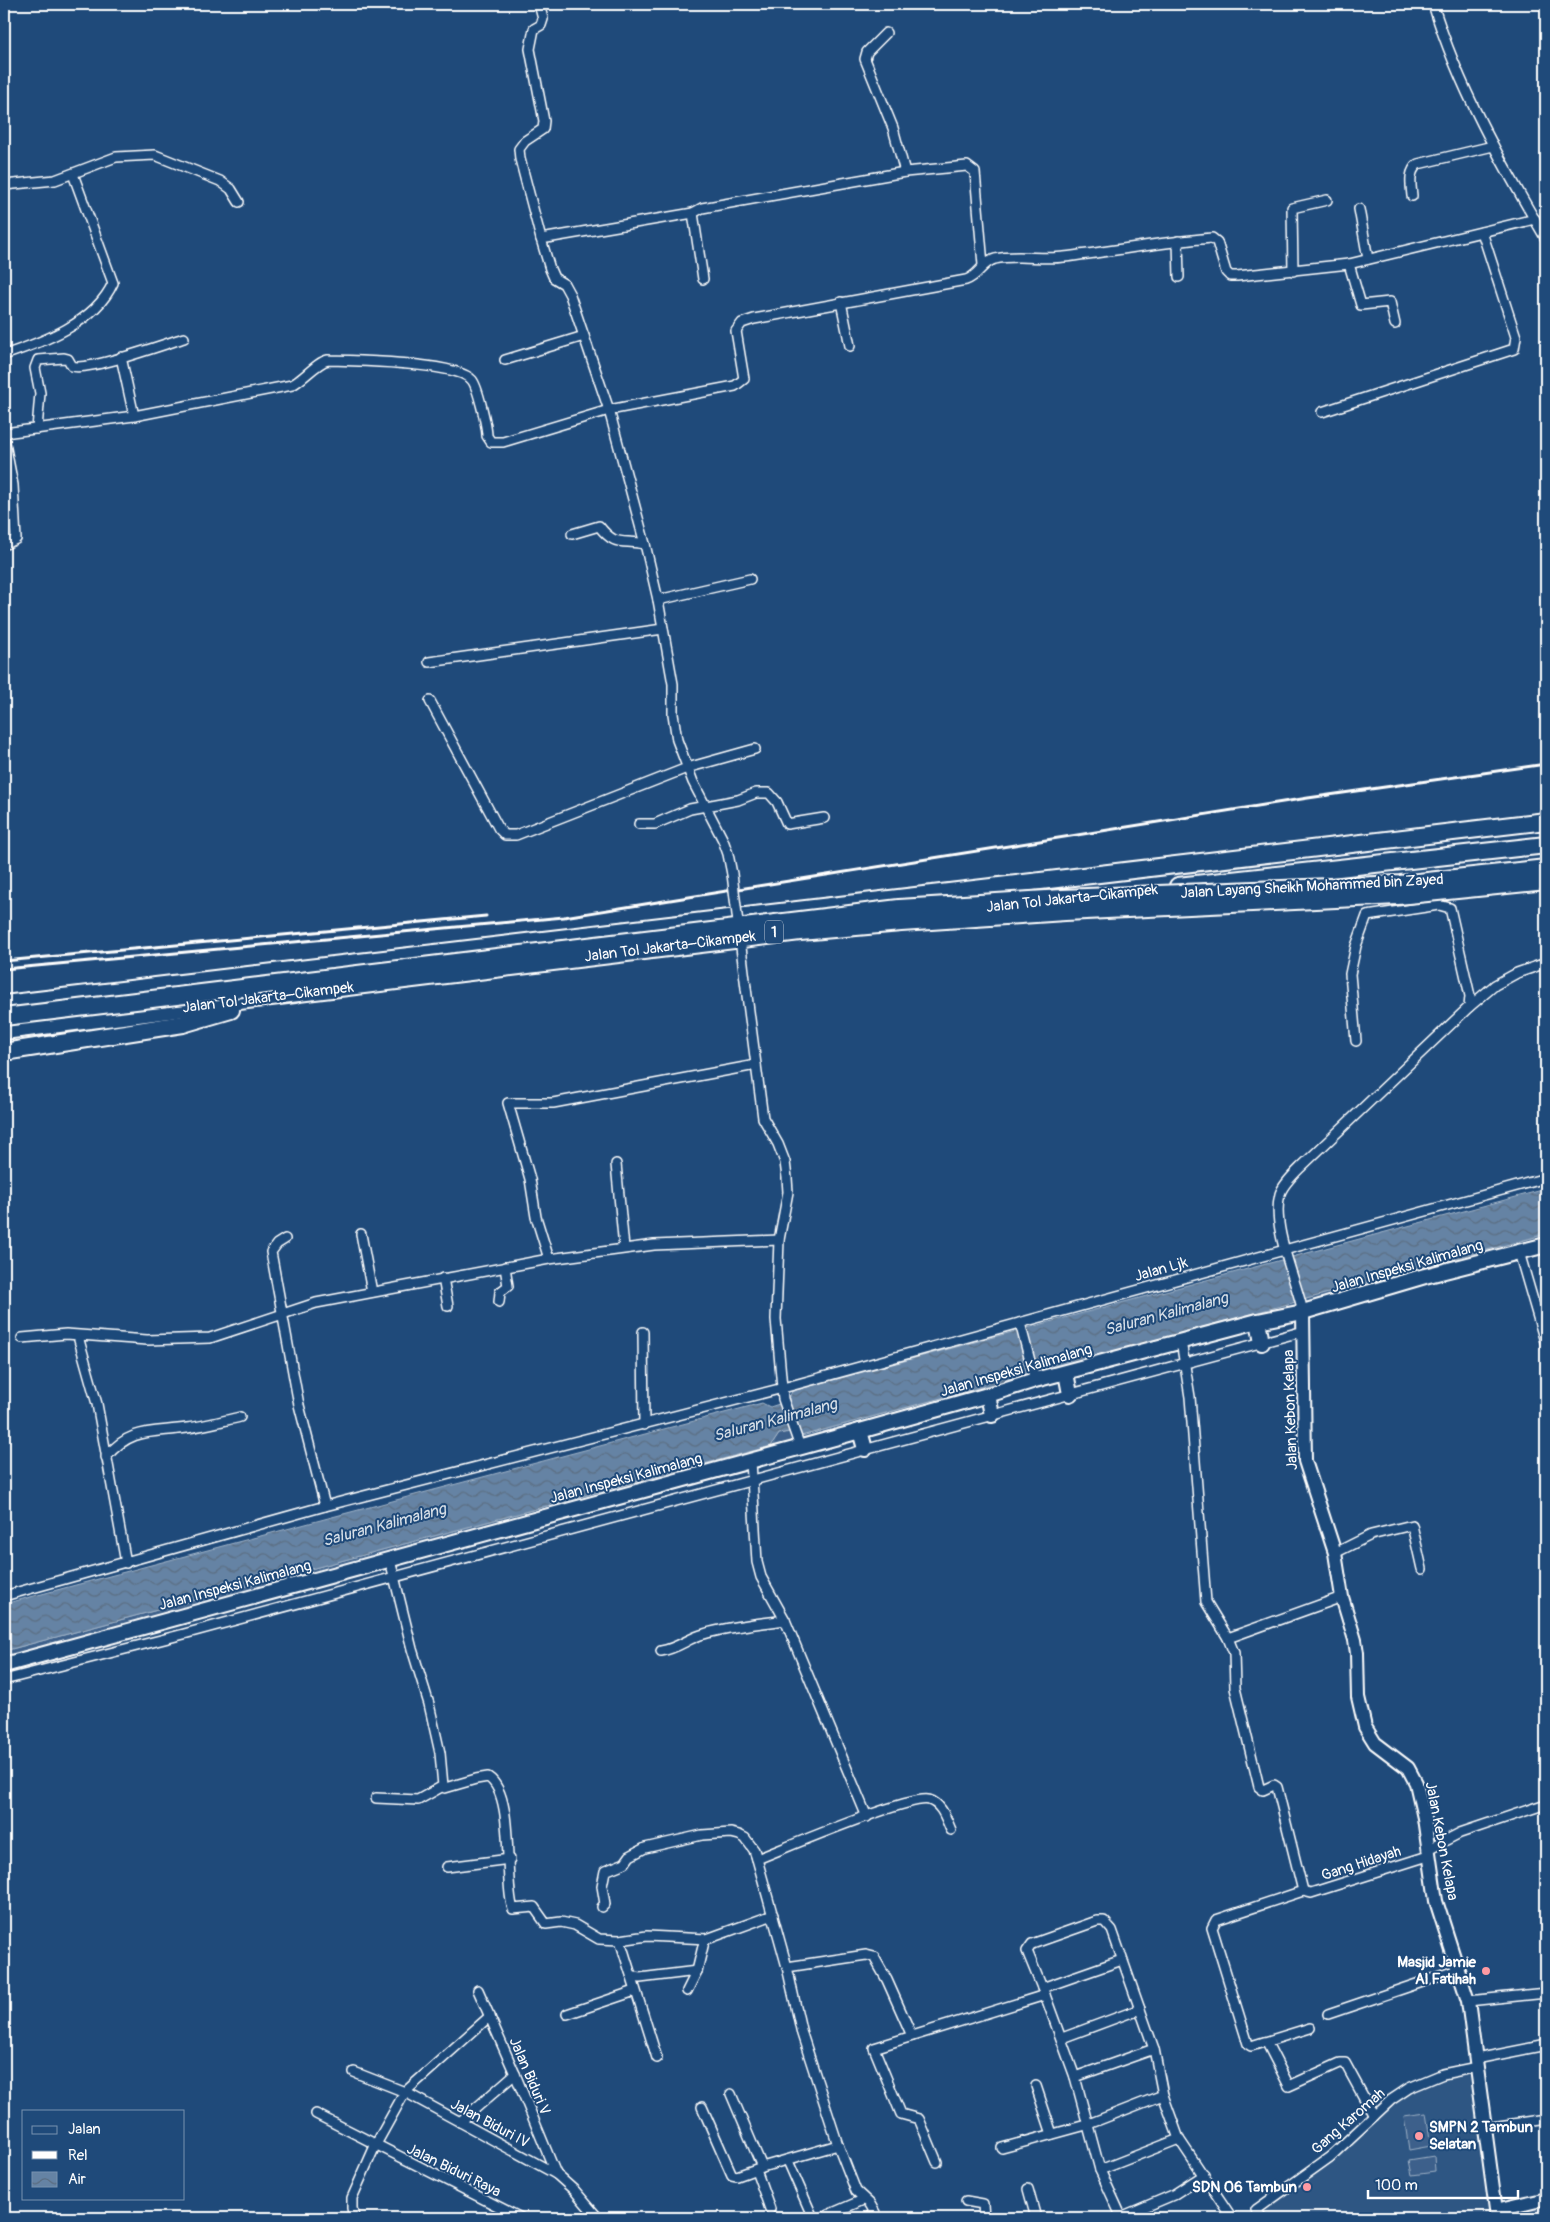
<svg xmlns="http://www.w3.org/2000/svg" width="1550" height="2222" font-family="Pangolin,sans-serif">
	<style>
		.built { fill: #2e5683 }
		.grass { fill: url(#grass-tufts); stroke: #9eb0c5 }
		.pitch { fill: #3c618b; stroke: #9eb0c5 }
		.water { fill: url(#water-waves); stroke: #a3b5c8 }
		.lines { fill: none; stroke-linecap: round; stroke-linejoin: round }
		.street-casing { stroke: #fff; stroke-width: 12 }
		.secondary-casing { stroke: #fff; stroke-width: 16 }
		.primary-casing { stroke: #fff; stroke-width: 18 }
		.highway-casing { stroke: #fff; stroke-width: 20 }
		.street { stroke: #1f4a7a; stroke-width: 9 }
		.secondary { stroke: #1f4a7a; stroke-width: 12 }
		.primary { stroke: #1f4a7a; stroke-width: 14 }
		.highway { stroke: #1f4a7a; stroke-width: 16 }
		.rail { stroke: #fff; stroke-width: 3 }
		.street-bridge-casing { stroke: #fff; stroke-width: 12; stroke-linecap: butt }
		.highway-bridge-casing { stroke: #fff; stroke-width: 20; stroke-linecap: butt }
		.street-bridge { stroke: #1f4a7a; stroke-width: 9 }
		.highway-bridge { stroke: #1f4a7a; stroke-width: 16 }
		.poi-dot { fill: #ff9aa2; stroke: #1f4a7a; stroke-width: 2 }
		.labels { text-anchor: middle; stroke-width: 4; stroke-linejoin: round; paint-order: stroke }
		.shield { fill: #1f4a7a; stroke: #bcc9d7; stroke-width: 1 }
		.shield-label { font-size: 14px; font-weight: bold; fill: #fff }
		.street-label { font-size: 15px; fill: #fff; stroke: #1f4a7a }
		.poi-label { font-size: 15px; font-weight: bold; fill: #fff; stroke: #1f4a7a; text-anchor: end }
		.water-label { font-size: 16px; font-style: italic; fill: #d8e0e8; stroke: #1f4a7a }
	</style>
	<defs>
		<pattern id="grass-tufts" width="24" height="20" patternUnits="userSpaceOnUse" patternTransform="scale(1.25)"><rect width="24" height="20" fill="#3c618b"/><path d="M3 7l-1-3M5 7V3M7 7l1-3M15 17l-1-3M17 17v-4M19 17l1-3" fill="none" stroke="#59799c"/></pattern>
		<pattern id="water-waves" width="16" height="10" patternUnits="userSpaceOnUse" patternTransform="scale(1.25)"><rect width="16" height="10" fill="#6583a4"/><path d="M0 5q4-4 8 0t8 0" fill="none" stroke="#5b6d81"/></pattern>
	</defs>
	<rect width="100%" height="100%" fill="#1f4a7a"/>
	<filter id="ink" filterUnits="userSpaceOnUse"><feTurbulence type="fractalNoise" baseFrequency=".02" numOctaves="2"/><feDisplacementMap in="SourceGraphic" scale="10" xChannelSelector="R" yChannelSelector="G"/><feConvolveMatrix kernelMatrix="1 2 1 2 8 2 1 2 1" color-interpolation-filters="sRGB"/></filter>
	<g filter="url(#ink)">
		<polygon class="built" points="1477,2067 1497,2218 1261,2218 1256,2210 1321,2164 1409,2088"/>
		<polygon class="grass" points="1546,1234 1546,1245 4,1665 4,1651 771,1446 779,1434 793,1431 801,1436"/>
		<g class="pitch">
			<polygon points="1426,2113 1431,2146 1409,2150 1404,2116"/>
			<polygon points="1434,2156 1435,2172 1412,2175 1409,2160"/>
			<polygon points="1546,2199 1546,2218 1502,2218 1502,2212"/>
		</g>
		<polygon class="water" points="1546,1189 1546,1234 801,1436 793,1431 779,1434 771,1446 4,1651 4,1604 762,1403 770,1407 788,1401 792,1391"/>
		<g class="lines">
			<defs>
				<g id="street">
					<polyline points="539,4 543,19 541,25 534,29 530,49 544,121 543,129 525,141 519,149 520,159 541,239 550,269 554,278 564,284 570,295 609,410 645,544 658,600 673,684 673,714 677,740 693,782 723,840 728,854 732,874"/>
					<path d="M 1433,4 C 1458,87 1502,164 1546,239"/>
					<polyline points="886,33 867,52 865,59 893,128 905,172"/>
					<polyline points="4,185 55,180 116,157 155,155 220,181 231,189 239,202"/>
					<path d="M 1412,196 C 1411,184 1408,172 1418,164 L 1493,146"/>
					<polyline points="1359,209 1368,259"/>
					<polyline points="693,213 703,279"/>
					<polyline points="541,239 693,213 702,208 905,172 967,166 975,172 983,265"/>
					<polyline points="1178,241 1179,277"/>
					<polyline points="1349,264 1361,305 1390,302 1395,324"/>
					<polyline points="1293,271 1292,208 1327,200"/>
					<polyline points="841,302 850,346"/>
					<path d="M 4,355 C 43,342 95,323 113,283 L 73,174"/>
					<polyline points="121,357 134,416"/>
					<polyline points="505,360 584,336"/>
					<polyline points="1322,412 1514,349 1516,337 1482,232"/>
					<path d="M 37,429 L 40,393 L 35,368 L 38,360 L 64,358 L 68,359 L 72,366 C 87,372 165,344 184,338"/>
					<path d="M 4,433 L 134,416 L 292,385 C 304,379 317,362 328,360 C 355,361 457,362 472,380 C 478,387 487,427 487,436 L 491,442 L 503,442 L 609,410 L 735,386 L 744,379 L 736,331 L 742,323 L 754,319 L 966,280 C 979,276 981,263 995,259 C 1017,254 1042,260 1064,257 C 1114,251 1162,242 1212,238 L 1217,242 L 1226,272 L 1230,276 L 1237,276 L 1349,264 L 1535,219"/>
					<polyline points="4,438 13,485 16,539 4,545"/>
					<path d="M 572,534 L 599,526 C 616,548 622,539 645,544"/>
					<polyline points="658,600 750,579"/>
					<polyline points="429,662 663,629"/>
					<polyline points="430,701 499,829 505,835 516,835 687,768 755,749"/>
					<polyline points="639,824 655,824 690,809 738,800 756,793 769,793 777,802 787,824 824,818"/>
					<polyline points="746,988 763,1118 778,1144 785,1162 787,1178 788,1192 779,1240 776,1319 783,1399 800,1447"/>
					<polyline points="1469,1007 1495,985 1517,973 1546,963"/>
					<polyline points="616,1164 624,1248"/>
					<polyline points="361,1234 372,1292"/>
					<polyline points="285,1239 277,1244 271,1252 299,1405 325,1506"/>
					<polyline points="1519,1252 1546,1345"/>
					<polyline points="549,1259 536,1217 530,1179 508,1103 553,1103 756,1065"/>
					<polyline points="443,1278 448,1306"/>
					<polyline points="499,1302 500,1292 508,1286 505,1267"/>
					<path d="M 1303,1312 C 1296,1279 1271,1227 1280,1194 C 1283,1184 1295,1173 1302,1166 L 1469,1007 L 1470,996 L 1450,908 L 1439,905 L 1367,916 L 1356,946 L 1350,974 L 1356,1041"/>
					<polyline points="1020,1323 1035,1380"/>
					<polyline points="643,1332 644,1425"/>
					<polyline points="81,1336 79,1340 97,1404 126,1563"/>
					<polyline points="22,1338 66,1334 147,1340 210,1338 316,1303 549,1259 654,1245 779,1240"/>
					<polyline points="1181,1341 1190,1397 1206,1602 1228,1638 1234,1653 1235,1688 1259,1787 1263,1790 1274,1785 1277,1787 1303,1891"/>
					<path d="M 106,1457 C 131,1427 153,1433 187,1428 C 205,1426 222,1421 240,1417"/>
					<polyline points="751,1461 757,1562 761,1577 785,1620 867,1817"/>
					<polyline points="1335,1553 1371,1535 1412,1525 1422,1569"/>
					<path d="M 390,1560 L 412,1649 L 429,1704 L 440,1753 L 443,1786 L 445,1788 L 476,1779 L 488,1777 C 516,1795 503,1880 513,1909 L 534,1907 L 546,1924 L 561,1922 L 575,1925 L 599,1939 L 620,1940 L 647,1936 L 707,1939"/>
					<polyline points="4,1596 325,1506 783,1388 1546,1178"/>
					<polyline points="1228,1638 1342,1597"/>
					<path d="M 661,1651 C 679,1648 688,1638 704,1634 C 730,1626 758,1624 785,1620"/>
					<polyline points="4,1680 184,1634 1304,1331"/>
					<polyline points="376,1798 418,1800 443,1786"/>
					<polyline points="1427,1850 1460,1833 1546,1804"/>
					<path d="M 757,1859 C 783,1849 909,1795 929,1800 C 942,1804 946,1819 951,1830"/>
					<polyline points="447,1867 510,1859"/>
					<polyline points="1303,1891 1216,1920 1212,1928 1248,2044 1251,2046 1264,2042 1267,2043 1289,2086 1340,2063 1345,2063 1374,2116"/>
					<polyline points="1303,1891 1311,1893 1428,1856"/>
					<polyline points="602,1907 605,1904 602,1886 605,1871 625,1863 630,1856 645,1848 702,1835 731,1833 739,1835 745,1838 754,1850 757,1859 787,1967 802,2034 838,2145 856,2191 870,2204 878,2218"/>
					<polyline points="620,1940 630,1972 633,1977 640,1978 697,1971"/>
					<polyline points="787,1967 866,1955 874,1957 887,1980 912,2036"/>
					<polyline points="631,1975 657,2058"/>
					<polyline points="1042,1988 1122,1960"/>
					<polyline points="478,1990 515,2074 556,2174"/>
					<polyline points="687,1991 697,1971 704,1942 707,1939 773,1915"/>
					<polyline points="1468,2001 1546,1993"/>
					<polyline points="567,2014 635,1991"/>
					<polyline points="1328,2014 1458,1970"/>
					<polyline points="1062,2038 1140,2009"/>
					<polyline points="1265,2042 1310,2028"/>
					<polyline points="1476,2059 1546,2045"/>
					<polyline points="354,2072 405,2092 556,2174 575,2191 598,2218"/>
					<polyline points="1075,2077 1154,2049"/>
					<polyline points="1036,2086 1052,2134"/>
					<polyline points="731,2094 762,2167 838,2145"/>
					<polyline points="702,2107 732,2175 737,2176 762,2167"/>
					<polyline points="316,2114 521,2218"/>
					<polyline points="460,2122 515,2074"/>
					<polyline points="1485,2128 1546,2119"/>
					<polyline points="1002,2148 1086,2125 1163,2095"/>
					<polyline points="788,2161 813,2218"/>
					<polyline points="937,2162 919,2119 901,2114 874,2048 1045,1995"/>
					<polyline points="756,2170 770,2209"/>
					<polyline points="1100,2170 1179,2139"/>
					<polyline points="1028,2189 1036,2218"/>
					<polyline points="966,2201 983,2204 984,2218"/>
					<polyline points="1121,2217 1173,2195 1204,2175"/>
					<polyline points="354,2218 352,2208 352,2198 375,2146 405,2092 490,2016"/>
					<polyline points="821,2218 863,2200"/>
					<polyline points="1122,2218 1100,2170 1075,2077 1045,1995 1027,1951 1032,1944 1097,1921 1104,1921 1112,1930 1154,2049 1163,2095 1179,2139 1232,2218"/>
					<polyline points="1262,2218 1256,2210 1330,2157 1391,2100 1409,2088 1443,2074 1477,2067"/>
				</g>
				<g id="secondary">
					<polyline points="1303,1312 1305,1461 1335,1553 1342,1597 1355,1640 1357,1653 1358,1697 1365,1727 1375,1743 1408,1768 1416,1783 1424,1818 1436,1901 1468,2001 1497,2218"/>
					<polyline points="1496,2210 1546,2198"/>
				</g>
				<g id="primary">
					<polyline points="1258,1321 1262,1343"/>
					<polyline points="1066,1373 1070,1394"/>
					<polyline points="988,1395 992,1415"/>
					<polyline points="860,1431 865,1449"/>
					<polyline points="4,1665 860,1431 988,1395 1035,1380 1258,1321 1303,1312 1425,1276 1546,1245"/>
				</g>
				<g id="highway">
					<polyline points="1178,886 1546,845"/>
					<polyline points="4,1004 1546,821"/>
					<polyline points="4,1031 295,994"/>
					<polyline points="4,1052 183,1024 231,1010"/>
				</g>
			</defs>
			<use href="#street" class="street-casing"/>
			<use href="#secondary" class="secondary-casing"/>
			<use href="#primary" class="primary-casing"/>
			<use href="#highway" class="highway-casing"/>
			<use href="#street" class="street"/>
			<use href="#secondary" class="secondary"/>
			<use href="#primary" class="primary"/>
			<use href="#highway" class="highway"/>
			<g class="rail">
				<polyline points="4,961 486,916"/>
				<polyline points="4,969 564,917 1308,798 1546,764"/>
			</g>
			<defs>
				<polyline id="street-bridge" points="732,874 746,988"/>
				<g id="highway-bridge">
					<polyline points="282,995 800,932 901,923 1065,912 1398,896 1546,881"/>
					<polyline points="4,1017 899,908 1063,898 1400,884 1546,868"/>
				</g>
			</defs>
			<use href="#street-bridge" class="street-bridge-casing"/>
			<use href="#highway-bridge" class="highway-bridge-casing"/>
			<use href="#street-bridge" class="street-bridge"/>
			<use href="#highway-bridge" class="highway-bridge"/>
		</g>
	</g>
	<g class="poi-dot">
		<circle cx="1486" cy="1971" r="5"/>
		<circle cx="1419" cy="2136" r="5"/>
		<circle cx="1307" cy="2187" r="5"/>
	</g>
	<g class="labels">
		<rect class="shield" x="765" y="920.5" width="18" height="23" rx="4"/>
		<g class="shield-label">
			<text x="774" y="937">1</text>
		</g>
		<g class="street-label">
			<text transform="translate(1312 886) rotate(-3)" y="5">Jalan Layang Sheikh Mohammed bin Zayed</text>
			<text transform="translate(1072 898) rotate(-6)" y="5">Jalan Tol Jakarta–Cikampek</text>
			<text transform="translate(670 946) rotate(-7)" y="5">Jalan Tol Jakarta–Cikampek</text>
			<text transform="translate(268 997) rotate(-7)" y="5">Jalan Tol Jakarta–Cikampek</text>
			<text transform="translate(1407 1266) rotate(-16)" y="5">Jalan Inspeksi Kalimalang</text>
			<text transform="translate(1161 1269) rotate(-16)" y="5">Jalan Ljk</text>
			<text transform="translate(1016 1370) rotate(-16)" y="5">Jalan Inspeksi Kalimalang</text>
			<text transform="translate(1290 1410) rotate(-92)" y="5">Jalan Kebon Kelapa</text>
			<text transform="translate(626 1478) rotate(-15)" y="5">Jalan Inspeksi Kalimalang</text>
			<text transform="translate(235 1585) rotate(-15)" y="5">Jalan Inspeksi Kalimalang</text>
			<text transform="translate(1442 1841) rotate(79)" y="5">Jalan Kebon Kelapa</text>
			<text transform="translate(1361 1863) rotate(-18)" y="5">Gang Hidayah</text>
			<text transform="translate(530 2076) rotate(67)" y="5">Jalan Biduri V</text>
			<text transform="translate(1348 2121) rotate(-41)" y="5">Gang Karomah</text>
			<text transform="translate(490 2123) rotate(28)" y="5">Jalan Biduri IV</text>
			<text transform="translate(454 2170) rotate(26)" y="5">Jalan Biduri Raya</text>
		</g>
		<g class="poi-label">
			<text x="1476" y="1967">Masjid Jamie<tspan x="1476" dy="17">Al Fatihah</tspan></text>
			<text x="1429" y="2132" text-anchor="start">SMPN 2 Tambun<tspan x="1429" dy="17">Selatan</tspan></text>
			<text x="1297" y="2192">SDN 06 Tambun</text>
		</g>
		<g class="water-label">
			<text transform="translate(1166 1313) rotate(-15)" y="6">Saluran Kalimalang</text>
			<text transform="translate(775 1419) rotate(-15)" y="6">Saluran Kalimalang</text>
			<text transform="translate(384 1524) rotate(-15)" y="6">Saluran Kalimalang</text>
		</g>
	</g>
	<rect width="1550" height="2222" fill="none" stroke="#1f4a7a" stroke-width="20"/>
	<rect x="10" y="10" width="1530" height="2202" fill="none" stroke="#fff" stroke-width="2" filter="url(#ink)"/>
	<rect x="22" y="2110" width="162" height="90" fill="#1f4a7a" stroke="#7992af"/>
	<rect x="32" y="2126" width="25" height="8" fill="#1f4a7a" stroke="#7992af"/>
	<text x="68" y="2134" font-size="15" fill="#ffffff">Jalan</text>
	<rect x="32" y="2151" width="25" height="8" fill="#ffffff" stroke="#7992af"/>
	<text x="68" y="2160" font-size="15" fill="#ffffff">Rel</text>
	<rect x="32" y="2172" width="25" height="15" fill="url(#water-waves)" stroke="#7992af"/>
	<text x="68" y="2184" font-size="15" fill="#ffffff">Air</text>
	<path d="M1368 2190v8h150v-8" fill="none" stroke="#ffffff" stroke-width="2.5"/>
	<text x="1375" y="2190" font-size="15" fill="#ffffff" stroke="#1f4a7a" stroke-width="4" paint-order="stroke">100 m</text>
</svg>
